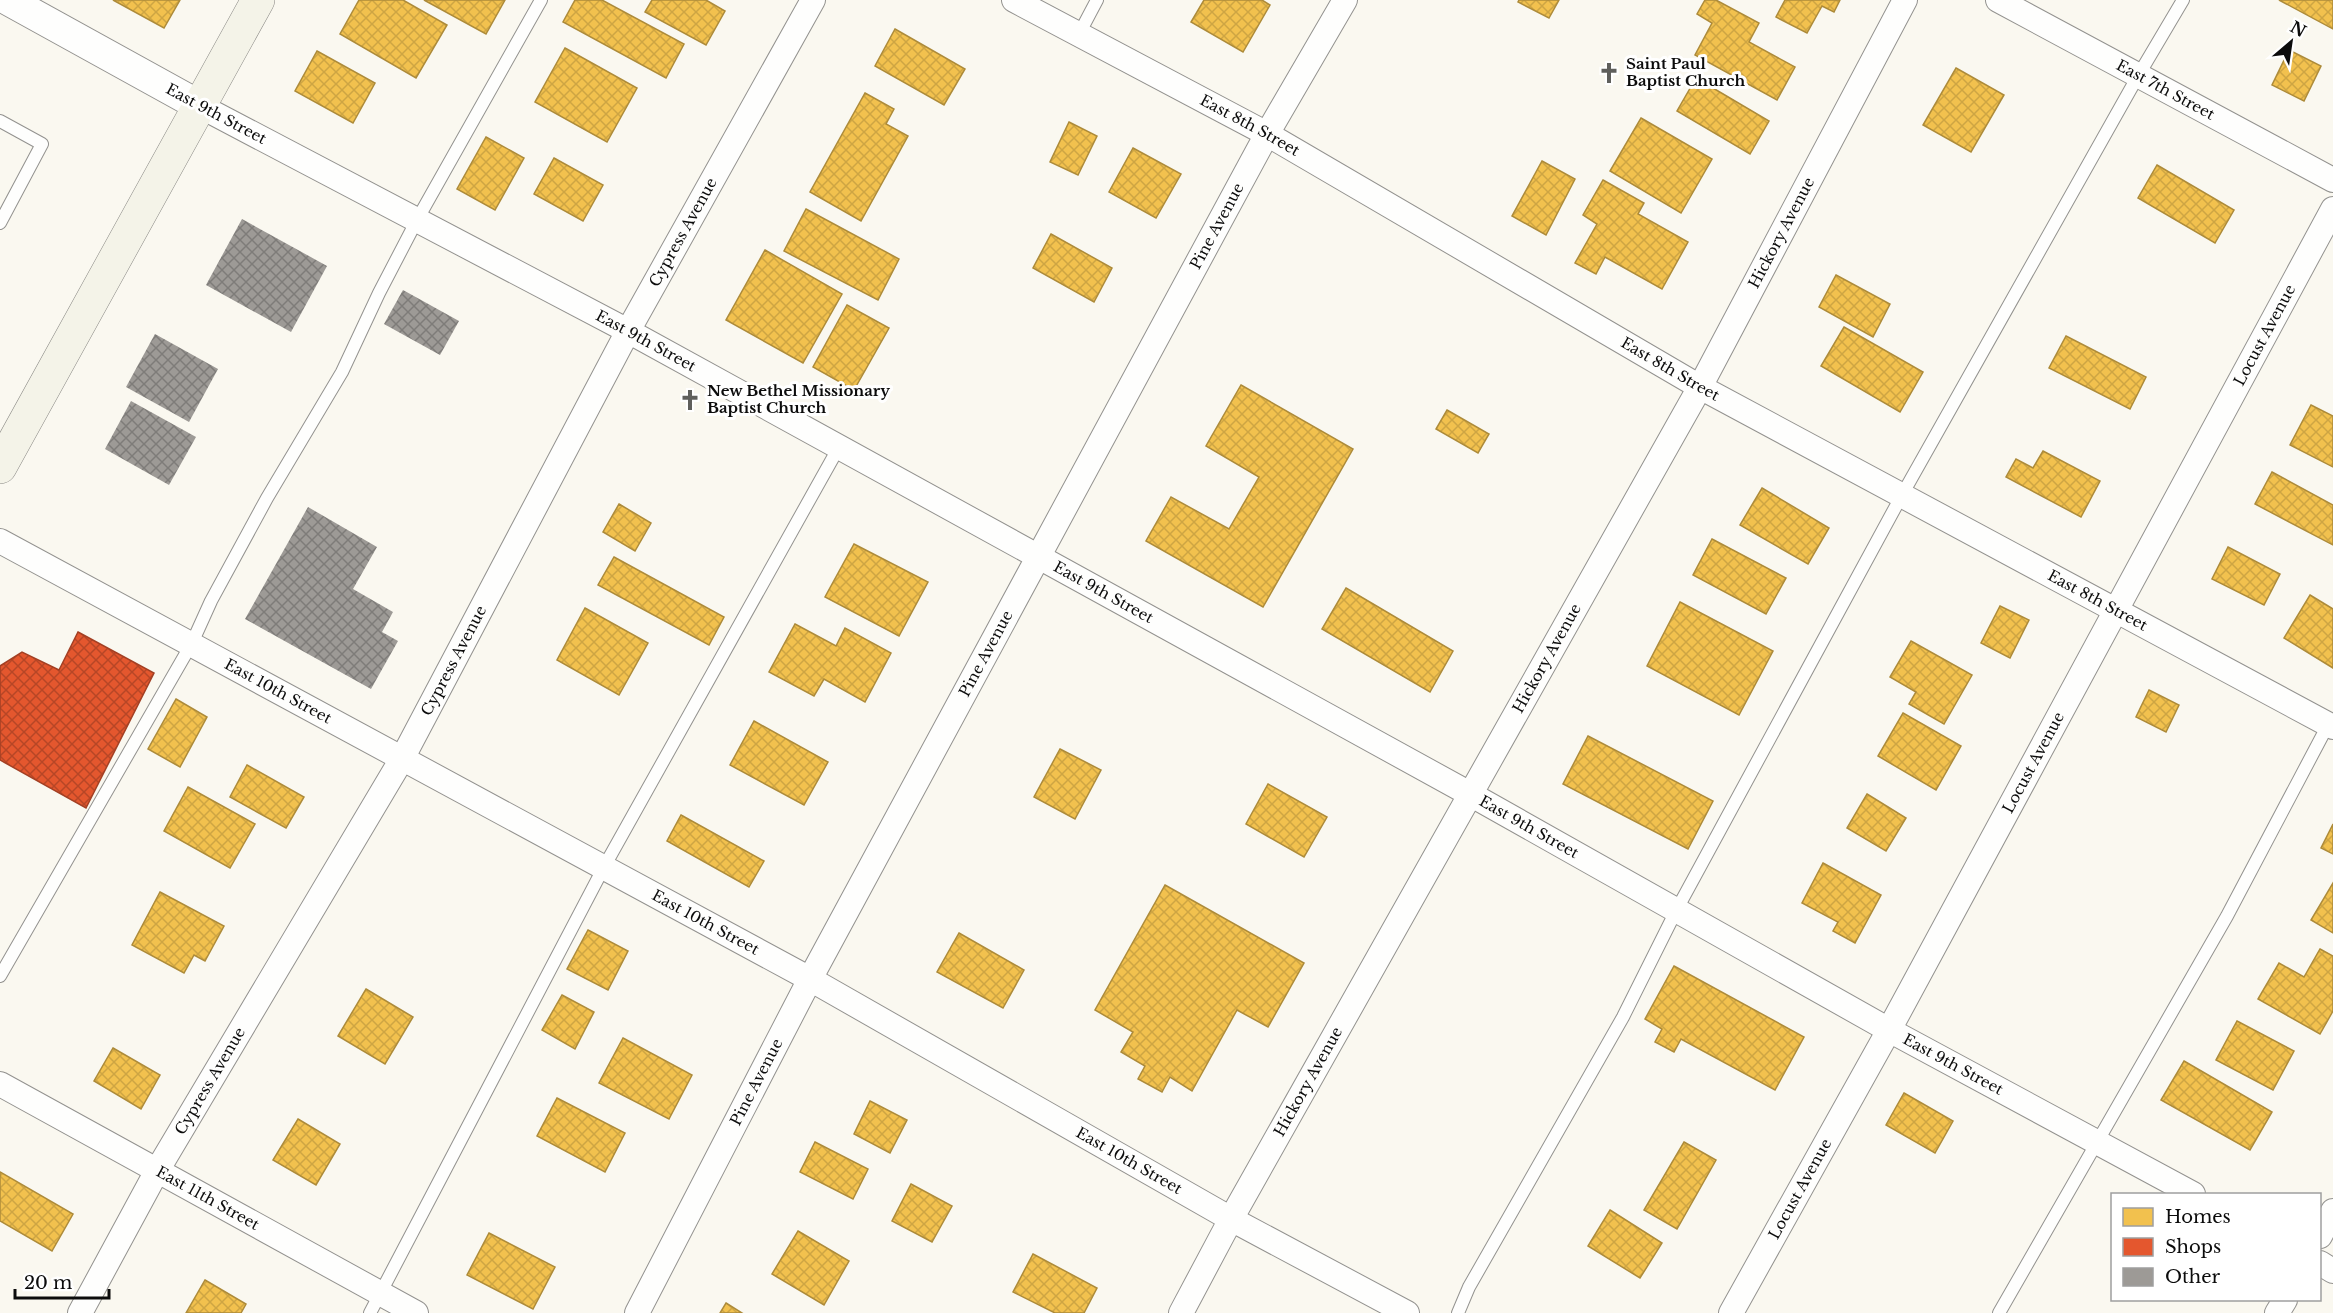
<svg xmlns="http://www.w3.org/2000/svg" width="2333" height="1313" font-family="'Libre Baskerville',serif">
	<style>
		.homes { fill: url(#homes-cross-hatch); stroke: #ad8b3a; stroke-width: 1.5 }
		.shops { fill: url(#shops-cross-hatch); stroke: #a34024; stroke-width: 1.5 }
		.building { fill: url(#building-cross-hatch) }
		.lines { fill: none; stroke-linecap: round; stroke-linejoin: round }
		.service-casing { stroke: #93928f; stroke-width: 14 }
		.minor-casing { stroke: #93928f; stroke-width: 26 }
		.tertiary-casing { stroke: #93928f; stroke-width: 32 }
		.secondary-casing { stroke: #8a8985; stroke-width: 34 }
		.service { stroke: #fefefd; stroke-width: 12 }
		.minor { stroke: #fefefd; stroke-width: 24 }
		.tertiary { stroke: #fefefd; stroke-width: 30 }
		.secondary { stroke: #f4f3e8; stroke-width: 33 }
		.labels { text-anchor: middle; stroke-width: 6; stroke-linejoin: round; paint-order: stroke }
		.poi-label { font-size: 15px; font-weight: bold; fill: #0c0c0c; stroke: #fff; text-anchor: start }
		.street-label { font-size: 15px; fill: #0c0c0c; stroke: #fff }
	</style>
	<defs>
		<pattern id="homes-cross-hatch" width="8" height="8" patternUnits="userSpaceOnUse" patternTransform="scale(1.5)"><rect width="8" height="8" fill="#f2c14e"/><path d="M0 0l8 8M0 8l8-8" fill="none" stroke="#cea543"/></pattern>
		<pattern id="shops-cross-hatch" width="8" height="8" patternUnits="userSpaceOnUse" patternTransform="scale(1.5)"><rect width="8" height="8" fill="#e4572e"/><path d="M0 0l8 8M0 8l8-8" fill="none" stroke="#b74626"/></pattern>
		<pattern id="building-cross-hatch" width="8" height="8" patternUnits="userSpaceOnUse" patternTransform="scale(1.5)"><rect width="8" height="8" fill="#9d9a96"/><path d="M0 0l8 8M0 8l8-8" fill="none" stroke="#7e7c79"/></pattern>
	</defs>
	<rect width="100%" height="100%" fill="#faf8f0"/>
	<g class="homes">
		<polygon points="113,0 180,0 164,28"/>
		<polygon points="359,0 403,0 447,25 416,78 340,34"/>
		<polygon points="424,0 505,0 486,34"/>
		<polygon points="575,0 602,0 684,44 666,78 563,22"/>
		<polygon points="652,0 706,0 725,11 706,45 645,12"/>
		<polygon points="1204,0 1262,0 1270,5 1243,52 1191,22"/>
		<polygon points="1519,0 1559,0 1549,18 1518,2"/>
		<polygon points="1705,0 1716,0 1759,23 1749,42 1795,67 1777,100 1695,55 1712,23 1697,14"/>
		<polygon points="1785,0 1840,0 1834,12 1822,6 1807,33 1776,17"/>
		<polygon points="2279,0 2333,0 2333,29"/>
		<polygon points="895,29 965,69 944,105 875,66"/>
		<polygon points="565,48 637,88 607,142 535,102"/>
		<polygon points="2289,50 2321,66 2304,101 2272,85"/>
		<polygon points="317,51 375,83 353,123 295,91"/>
		<polygon points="1956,68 2004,95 1971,152 1923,125"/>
		<polygon points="1696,78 1769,121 1750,154 1677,111"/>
		<polygon points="865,93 894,109 886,124 908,136 861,221 810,192"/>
		<polygon points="1641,118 1712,159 1681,213 1610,171"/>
		<polygon points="1069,122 1097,136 1078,175 1050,162"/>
		<polygon points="486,137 524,158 495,210 457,189"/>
		<polygon points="1133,148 1181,174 1156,218 1109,192"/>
		<polygon points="554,158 603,185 583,221 534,194"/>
		<polygon points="1542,161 1575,179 1546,235 1512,216"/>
		<polygon points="2157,165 2234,210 2215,243 2138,198"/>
		<polygon points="1603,180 1644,203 1638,214 1688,242 1662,289 1605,257 1596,274 1575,263 1597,224 1583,215"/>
		<polygon points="806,209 899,259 878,300 784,251"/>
		<polygon points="1051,234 1112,268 1094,302 1033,268"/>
		<polygon points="765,250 842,294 803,363 726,320"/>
		<polygon points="1836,275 1890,304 1873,337 1819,307"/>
		<polygon points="847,305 889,328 854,390 813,367"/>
		<polygon points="1844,327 1923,372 1900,412 1821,366"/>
		<polygon points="2066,336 2146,377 2130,409 2049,368"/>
		<polygon points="1241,385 1353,449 1263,607 1146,541 1171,497 1229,529 1259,477 1206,446"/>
		<polygon points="2311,405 2333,416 2333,467 2290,445"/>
		<polygon points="1447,410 1489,434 1478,453 1436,429"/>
		<polygon points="2043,451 2100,481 2081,517 2006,477 2016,459 2033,468"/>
		<polygon points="2272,472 2333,505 2333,545 2255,504"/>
		<polygon points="1762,488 1829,528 1808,564 1740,525"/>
		<polygon points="619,504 651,523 635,551 603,532"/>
		<polygon points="1712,539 1786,578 1766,614 1693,575"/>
		<polygon points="854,544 928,582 899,636 825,597"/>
		<polygon points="2228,547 2280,574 2264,605 2212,579"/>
		<polygon points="614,557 724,617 709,645 598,585"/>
		<polygon points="1346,588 1453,651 1430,692 1322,629"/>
		<polygon points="2310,595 2333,609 2333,668 2284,638"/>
		<polygon points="1680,602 1773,651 1739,715 1647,666"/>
		<polygon points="2000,606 2029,620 2010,658 1981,643"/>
		<polygon points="585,608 648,643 619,695 557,660"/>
		<polygon points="795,624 836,646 845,628 891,653 865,702 824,679 814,696 769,672"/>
		<polygon points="1911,641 1972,675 1944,724 1909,704 1916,692 1890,677"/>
		<polygon points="2149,690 2179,705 2166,732 2136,717"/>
		<polygon points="176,699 207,717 180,767 148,749"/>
		<polygon points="1903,713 1961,746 1936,790 1878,756"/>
		<polygon points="754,721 828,762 804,805 730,765"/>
		<polygon points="1588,736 1713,801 1688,849 1563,784"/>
		<polygon points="1060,749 1101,770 1075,819 1034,797"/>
		<polygon points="247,765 304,797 286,828 230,797"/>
		<polygon points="1268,784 1327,817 1304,857 1246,824"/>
		<polygon points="188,787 255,824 230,868 164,831"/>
		<polygon points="1867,794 1906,818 1886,851 1847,828"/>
		<polygon points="681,815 764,861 749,887 667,841"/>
		<polygon points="2333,824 2333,854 2321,848"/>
		<polygon points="1823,863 1881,895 1855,943 1833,931 1838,922 1802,903"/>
		<polygon points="2333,883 2333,933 2311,920"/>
		<polygon points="1165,885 1304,963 1268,1027 1237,1010 1192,1091 1170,1077 1162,1092 1138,1079 1145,1066 1121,1052 1133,1032 1095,1010"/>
		<polygon points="160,892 224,926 205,961 194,955 184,973 132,945"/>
		<polygon points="588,930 628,951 608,990 567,969"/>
		<polygon points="959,933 1024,970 1003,1008 937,972"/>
		<polygon points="2320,949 2333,956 2333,1011 2320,1034 2258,999 2279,963 2304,977"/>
		<polygon points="1674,966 1804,1037 1775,1090 1681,1039 1674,1052 1655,1042 1662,1029 1645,1019"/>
		<polygon points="366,989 413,1017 385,1064 338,1036"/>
		<polygon points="562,995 594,1012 575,1049 542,1030"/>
		<polygon points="2237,1021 2294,1051 2273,1090 2216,1060"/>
		<polygon points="623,1038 692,1075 669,1119 599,1083"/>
		<polygon points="113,1048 160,1075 141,1109 94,1081"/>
		<polygon points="2184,1061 2272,1112 2250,1150 2161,1100"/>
		<polygon points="1904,1093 1953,1121 1935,1153 1886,1125"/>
		<polygon points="557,1098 625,1133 605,1172 537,1136"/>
		<polygon points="870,1101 907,1120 890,1153 854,1134"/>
		<polygon points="298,1119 340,1144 316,1185 273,1160"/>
		<polygon points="815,1142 868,1169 853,1199 800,1172"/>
		<polygon points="1684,1142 1716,1160 1677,1229 1644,1210"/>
		<polygon points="0,1172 73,1214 52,1251 0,1221"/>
		<polygon points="911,1184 952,1206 932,1242 892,1221"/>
		<polygon points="1610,1210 1662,1243 1640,1278 1588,1246"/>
		<polygon points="798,1231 849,1261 824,1305 772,1274"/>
		<polygon points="489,1233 555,1267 533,1309 467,1275"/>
		<polygon points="1033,1254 1097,1288 1084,1313 1055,1313 1013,1292"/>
		<polygon points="205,1280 246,1304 241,1313 186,1313"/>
		<polygon points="726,1303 742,1313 720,1313"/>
	</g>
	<polygon class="shops" points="78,632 154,673 86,808 0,760 0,666 22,652 59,670"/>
	<g class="building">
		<polygon points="242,219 327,266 291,332 206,285"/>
		<polygon points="403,290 459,321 440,355 384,324"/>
		<polygon points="155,334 218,369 189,422 126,387"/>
		<polygon points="131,401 196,437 169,485 105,449"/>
		<polygon points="308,507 377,547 353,589 393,612 382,632 398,641 371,689 245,619"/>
	</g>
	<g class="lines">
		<defs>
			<g id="service">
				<polyline points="1079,34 1097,0"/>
				<polyline points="0,121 42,144 0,223"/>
				<polyline points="0,976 192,643 211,601 267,498 342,372 379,293 417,220 541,0"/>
				<polyline points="370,1313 604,867 839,447"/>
				<polyline points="1458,1313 1469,1287 1623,1017 1676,911 1902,495 2138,76 2183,0"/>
				<polyline points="1999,1313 2227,916 2329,723"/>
			</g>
			<g id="minor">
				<path id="s1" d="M 1014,0 L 1267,134 L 1700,387 L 2333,727"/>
				<path id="s2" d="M 1998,0 L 2333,180"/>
				<path id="s3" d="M 200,106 L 628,331 L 1470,794 L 1889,1030 L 2193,1194"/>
				<path id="s4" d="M 0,541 L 810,979 L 1231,1219 L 1407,1313"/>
				<path id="s5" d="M 0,1084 L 416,1313"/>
				<polyline points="2320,1236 2333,1211"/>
				<polyline points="2320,1263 2333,1271"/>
				<path id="s6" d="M 80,1313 L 158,1169 L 403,757 L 628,331 L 813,0"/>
				<path id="s7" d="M 637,1313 L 810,979 L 1267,134 L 1345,0"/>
				<path id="s8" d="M 1181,1313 L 1231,1219 L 1700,387 L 1905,0"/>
				<path id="s9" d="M 1731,1313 L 1889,1030 L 2333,209"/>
				<polyline points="2277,1313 2285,1300"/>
			</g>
			<polyline id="tertiary" points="8,0 200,106"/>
			<polyline id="secondary" points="0,467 258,0"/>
		</defs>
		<use href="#service" class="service-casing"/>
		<use href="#minor" class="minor-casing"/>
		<use href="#tertiary" class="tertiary-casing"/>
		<use href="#secondary" class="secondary-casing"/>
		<use href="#service" class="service"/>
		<use href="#minor" class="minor"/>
		<use href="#tertiary" class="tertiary"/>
		<use href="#secondary" class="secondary"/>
	</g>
	<defs>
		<symbol id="church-bare" viewBox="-9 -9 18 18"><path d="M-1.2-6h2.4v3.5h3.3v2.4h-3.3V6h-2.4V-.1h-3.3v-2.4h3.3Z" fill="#5f5f5c" stroke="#fff" stroke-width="2.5" paint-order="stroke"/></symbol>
	</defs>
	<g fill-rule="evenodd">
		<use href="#church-bare" x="1594" y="58" width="30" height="30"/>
		<use href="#church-bare" x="675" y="385" width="30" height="30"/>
	</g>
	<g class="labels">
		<g class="poi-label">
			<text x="1626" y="69">Saint Paul<tspan x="1626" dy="17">Baptist Church</tspan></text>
			<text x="707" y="396">New Bethel Missionary<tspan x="707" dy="17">Baptist Church</tspan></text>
		</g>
		<g class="street-label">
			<text dy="5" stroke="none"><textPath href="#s2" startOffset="190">East 7th Street</textPath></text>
			<text transform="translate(216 114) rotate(28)" y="5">East 9th Street</text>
			<text dy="5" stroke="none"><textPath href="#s1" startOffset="267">East 8th Street</textPath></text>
			<text dy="5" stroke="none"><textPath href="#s7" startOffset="1232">Pine Avenue</textPath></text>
			<text dy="5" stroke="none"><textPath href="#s6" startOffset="1238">Cypress Avenue</textPath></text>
			<text dy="5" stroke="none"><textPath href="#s8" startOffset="1236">Hickory Avenue</textPath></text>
			<text dy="5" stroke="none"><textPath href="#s9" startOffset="1114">Locust Avenue</textPath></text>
			<text dy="5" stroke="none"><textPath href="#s3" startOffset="504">East 9th Street</textPath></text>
			<text dy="5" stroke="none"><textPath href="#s1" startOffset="753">East 8th Street</textPath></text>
			<text dy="5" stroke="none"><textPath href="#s3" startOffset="1026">East 9th Street</textPath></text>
			<text dy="5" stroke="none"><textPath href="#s1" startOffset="1239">East 8th Street</textPath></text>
			<text dy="5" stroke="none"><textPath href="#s7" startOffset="746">Pine Avenue</textPath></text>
			<text dy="5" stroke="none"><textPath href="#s8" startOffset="750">Hickory Avenue</textPath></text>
			<text dy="5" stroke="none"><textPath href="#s6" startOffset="752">Cypress Avenue</textPath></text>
			<text dy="5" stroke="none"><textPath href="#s4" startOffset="316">East 10th Street</textPath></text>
			<text dy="5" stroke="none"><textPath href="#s9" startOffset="628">Locust Avenue</textPath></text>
			<text dy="5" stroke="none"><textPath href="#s3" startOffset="1512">East 9th Street</textPath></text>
			<text dy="5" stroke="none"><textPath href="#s4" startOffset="802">East 10th Street</textPath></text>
			<text dy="5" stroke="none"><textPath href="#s3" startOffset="1998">East 9th Street</textPath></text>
			<text dy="5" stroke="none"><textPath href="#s6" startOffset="266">Cypress Avenue</textPath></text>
			<text dy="5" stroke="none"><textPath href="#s7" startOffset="260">Pine Avenue</textPath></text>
			<text dy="5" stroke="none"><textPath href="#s8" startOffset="264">Hickory Avenue</textPath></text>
			<text dy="5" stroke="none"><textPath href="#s4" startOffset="1288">East 10th Street</textPath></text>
			<text dy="5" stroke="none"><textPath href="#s9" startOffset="142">Locust Avenue</textPath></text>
			<text dy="5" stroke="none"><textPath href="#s5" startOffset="237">East 11th Street</textPath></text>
		</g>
	</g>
	<rect x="2111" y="1193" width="210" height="108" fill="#ffffff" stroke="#9e9e9e" stroke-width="1.5"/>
	<rect x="2123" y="1208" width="30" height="18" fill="#f2c14e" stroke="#9e9e9e" stroke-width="1.5"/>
	<text x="2165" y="1223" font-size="18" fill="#0c0c0c">Homes</text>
	<rect x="2123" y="1238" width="30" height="18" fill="#e4572e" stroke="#9e9e9e" stroke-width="1.5"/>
	<text x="2165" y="1253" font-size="18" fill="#0c0c0c">Shops</text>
	<rect x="2123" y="1268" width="30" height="18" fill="#9d9a96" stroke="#9e9e9e" stroke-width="1.5"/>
	<text x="2165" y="1283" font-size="18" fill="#0c0c0c">Other</text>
	<g transform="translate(2291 42) rotate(29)" stroke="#ffffff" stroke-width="4.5" paint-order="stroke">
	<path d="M0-4.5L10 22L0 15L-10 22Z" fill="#0c0c0c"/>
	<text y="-9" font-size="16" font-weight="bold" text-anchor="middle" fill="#0c0c0c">N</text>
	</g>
	<path d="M15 1289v9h94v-9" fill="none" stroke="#0c0c0c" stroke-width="3"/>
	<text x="24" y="1289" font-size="18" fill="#0c0c0c" stroke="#ffffff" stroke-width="4.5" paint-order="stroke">20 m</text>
</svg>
